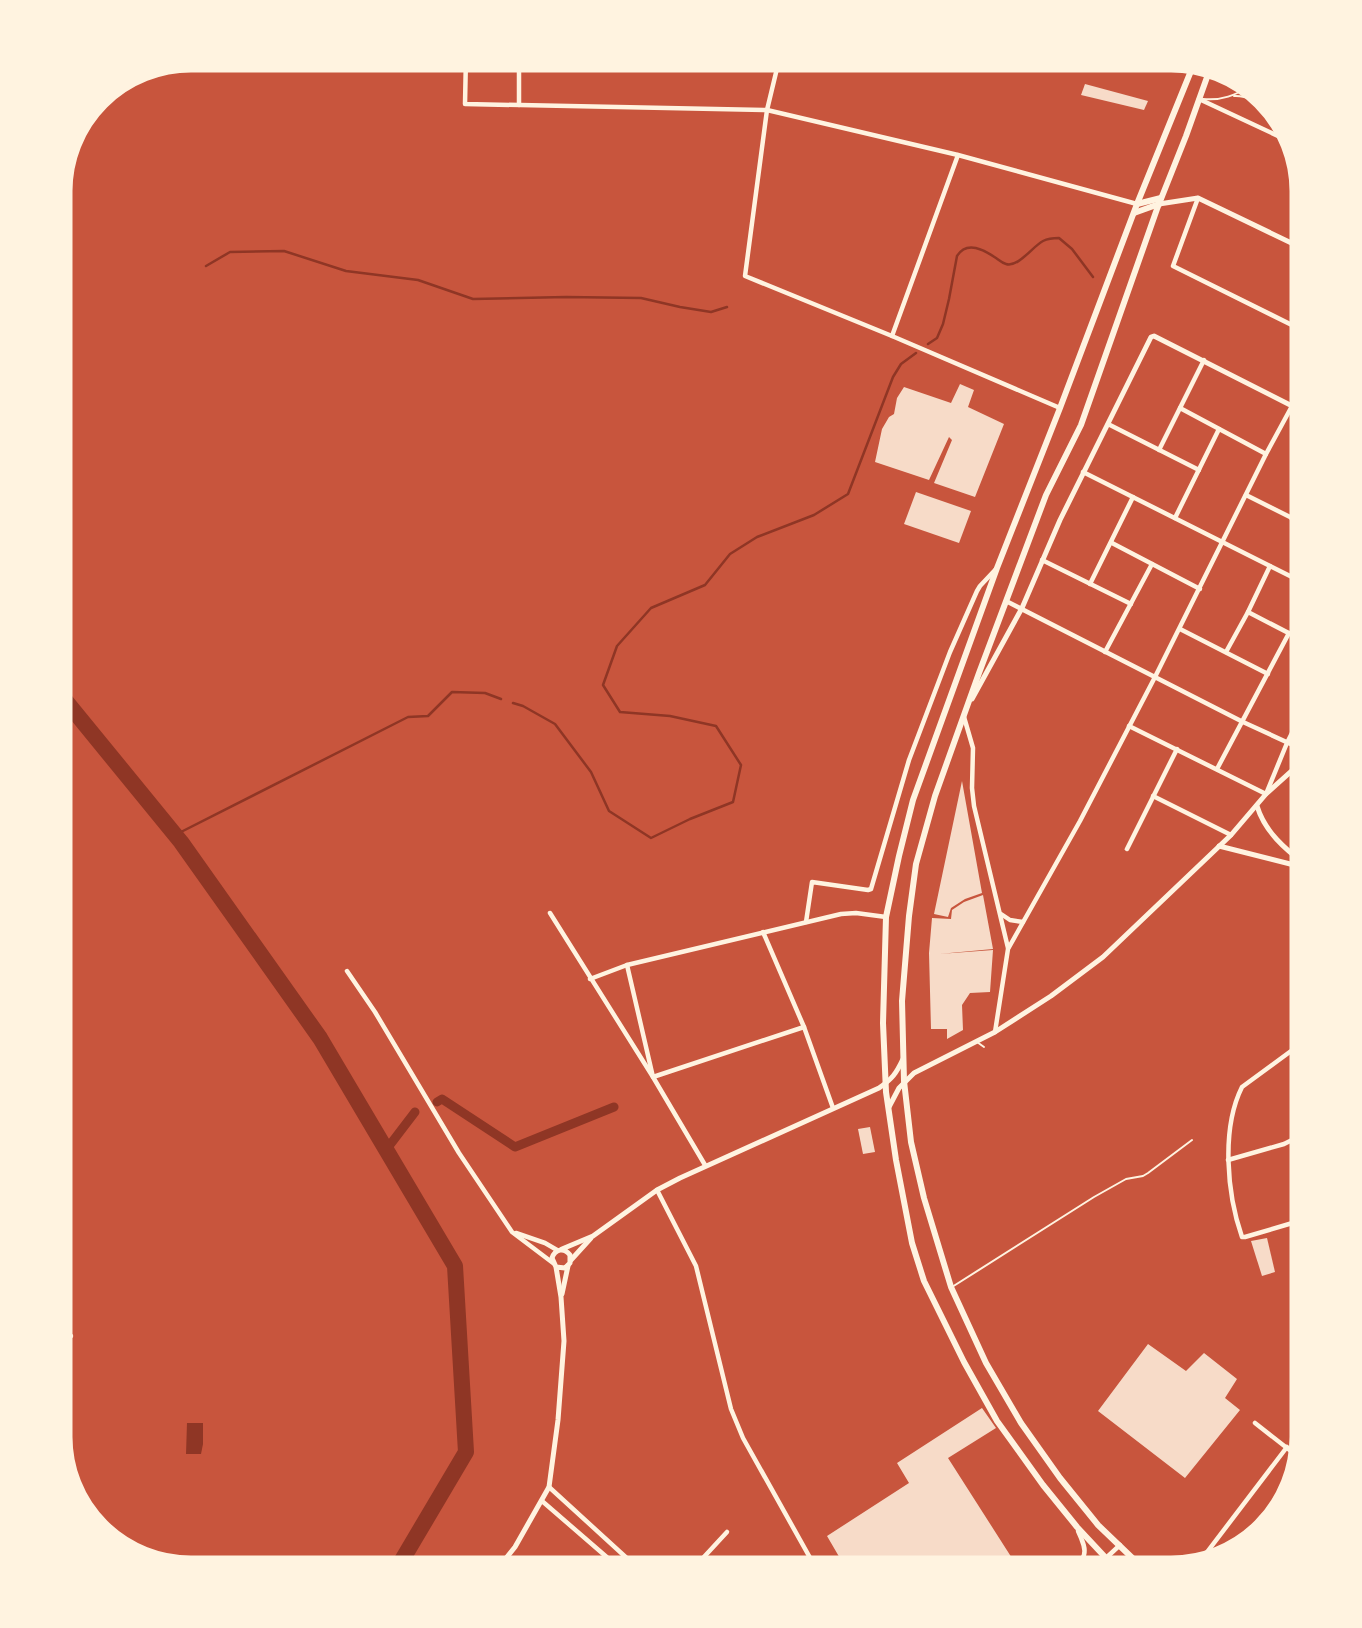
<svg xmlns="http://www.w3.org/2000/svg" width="1362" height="1628" font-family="'Public Sans',sans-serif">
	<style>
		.water { fill: #8f3625 }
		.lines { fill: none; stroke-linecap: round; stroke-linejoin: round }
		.stream { stroke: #8f3625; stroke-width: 2.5 }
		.canal { stroke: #8f3625; stroke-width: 9 }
		.river { stroke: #8f3625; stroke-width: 16 }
		.building { fill: #f7dbc8 }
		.service { stroke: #fff3e0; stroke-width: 2 }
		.minor { stroke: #fff3e0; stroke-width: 4.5 }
		.tertiary { stroke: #fff3e0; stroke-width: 5 }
		.primary { stroke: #fff3e0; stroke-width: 6 }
		.rim { fill: none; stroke: #fff3e0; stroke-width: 9 }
	</style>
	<rect width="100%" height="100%" fill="#c8553d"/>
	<polygon class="water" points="187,1423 203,1423 203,1444 201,1454 186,1454"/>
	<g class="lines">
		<g class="stream">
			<polyline points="206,266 230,252 284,251 346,271 418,280 473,299 566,297 641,298 680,307 711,312 727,307"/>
			<path d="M 928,344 L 937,338 L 943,324 L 949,299 L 957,256 C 967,240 984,250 996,258 C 999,260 1002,263 1006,264 C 1018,268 1033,246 1043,241 C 1047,239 1054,238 1059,238 L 1072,249 L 1093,277"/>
			<polyline points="513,703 523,706 555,724 591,772 609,811 651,838 690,819 733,802 741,765 716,726 670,716 620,712 603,685 617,646 651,608 705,585 730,554 757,537 814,515 848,494 893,377 901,364 916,353"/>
			<polyline points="175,835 408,717 428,716 452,692 485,693 501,699"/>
		</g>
		<g class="canal">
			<polyline points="437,1102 442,1099 515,1147 614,1107"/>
			<polyline points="386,1150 415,1112"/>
		</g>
		<polyline class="river" points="56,689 181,842 320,1038 455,1266 466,1452 395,1572"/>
	</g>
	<g class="building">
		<polygon points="1112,56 1133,56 1131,63"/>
		<polygon points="1085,84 1148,101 1144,110 1081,95"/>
		<polygon points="960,384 974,390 968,407 1004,424 975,497 934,483 952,440 949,437 929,480 875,462 882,429 889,417 894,414 897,398 904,387 951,403"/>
		<polygon points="916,492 971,511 959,543 904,524"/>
		<polygon points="962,781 982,893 965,899 951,908 948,917 934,914"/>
		<polygon points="983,895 993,949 939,954 993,950 990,992 970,993 962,1005 963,1030 947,1039 947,1029 931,1029 929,953 932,918 951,919 952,910 964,902"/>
		<polygon points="870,1127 875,1152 863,1154 858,1129"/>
		<polygon points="1267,1238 1275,1272 1262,1276 1251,1241"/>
		<polygon points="1148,1344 1186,1371 1204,1353 1237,1379 1225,1398 1240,1410 1185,1478 1098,1411"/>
		<polygon points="982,1408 996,1428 948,1458 1017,1566 1007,1572 848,1572 827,1536 909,1483 897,1463"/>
	</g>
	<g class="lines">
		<g class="service">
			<path d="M 1234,96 C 1252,95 1268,109 1284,117"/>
			<path d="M 1203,99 C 1222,101 1235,95 1251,86"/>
			<polyline points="977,1042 984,1047"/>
			<polyline points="952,1287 1094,1197 1126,1179 1143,1176 1148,1173 1192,1140"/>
			<polyline points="1293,1313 1306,1307"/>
			<polyline points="1294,1313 1306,1317"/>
		</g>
		<g class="minor">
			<polyline points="466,56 465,104 767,110 958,155 1137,204"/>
			<polyline points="780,56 767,110 745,276 892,336 1060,408"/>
			<polyline points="1199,99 1291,142"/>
			<polyline points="519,105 519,56"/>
			<polyline points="1198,198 1173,266 1306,332"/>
			<polyline points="892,336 958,155"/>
			<polyline points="1180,408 1266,454"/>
			<polyline points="1108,424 1199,470"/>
			<polyline points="1159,450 1204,360"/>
			<polyline points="1083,472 1306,584"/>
			<polyline points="1246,495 1306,525"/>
			<polyline points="1175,518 1219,429"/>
			<polyline points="1292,519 1306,491"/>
			<polyline points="1112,543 1200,589"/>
			<polyline points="1042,560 1131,604"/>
			<polyline points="1090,584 1133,497"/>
			<polyline points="1006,601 1243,722 1306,751"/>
			<polyline points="1248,612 1306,642"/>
			<polyline points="1180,629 1268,674"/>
			<polyline points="1105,652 1152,564"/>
			<polyline points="1226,652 1248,612 1270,566"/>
			<polyline points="964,717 973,748 972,788 974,806 1008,948"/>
			<polyline points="1129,726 1266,794 1287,743 1306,705"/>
			<polyline points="1217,769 1289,633"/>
			<polyline points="1296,791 1306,783"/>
			<polyline points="1153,796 1231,835"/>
			<polyline points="1127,849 1177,749"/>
			<polyline points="1298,859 1306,852"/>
			<polyline points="550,913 653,1077 705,1165"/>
			<polyline points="1001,914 1010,920 1023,922"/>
			<polyline points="806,922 812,882 868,890 871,889 909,760 950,652 977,591 980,586 996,569"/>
			<polyline points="763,932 804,1027 833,1108"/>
			<polyline points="627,965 653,1077 804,1027"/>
			<polyline points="347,971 375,1012 459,1153 512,1232 553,1263"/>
			<polyline points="590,979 627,965 841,914 856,913 886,917"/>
			<polyline points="995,1032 1008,949 1080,821 1155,677 1266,454 1292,406"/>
			<path d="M 1306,1040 L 1242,1087 C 1221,1129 1227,1194 1242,1237 L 1245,1237 L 1306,1219"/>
			<polyline points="1228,1160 1284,1144 1306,1133"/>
			<polyline points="657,1190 696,1266 731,1409 743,1438 818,1572"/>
			<polyline points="516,1233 545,1243 557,1250"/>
			<polyline points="56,1336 71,1336"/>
			<polyline points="1255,1423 1301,1459"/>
			<polyline points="549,1487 642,1572"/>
			<polyline points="542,1501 624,1572"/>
			<polyline points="703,1558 727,1532"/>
			<polyline points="1198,1564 1287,1447"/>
			<path d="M 1066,1572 C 1087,1558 1089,1554 1078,1531"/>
			<polyline points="1091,1572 1120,1545"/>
		</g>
		<g class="tertiary">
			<polyline points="1159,204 1198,198 1306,250"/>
			<polyline points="972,699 1022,608 1060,520 1151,337 1154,336 1306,413"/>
			<path d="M 1257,806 C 1265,832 1285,849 1306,865"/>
			<polyline points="1219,846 1306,868"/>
			<polyline points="889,1107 899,1088 914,1073 995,1032 1051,996 1103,957 1231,835 1266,794 1306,758"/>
			<path d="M 562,1249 L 593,1236 L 657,1190 L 680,1178 L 879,1088 C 892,1079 896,1074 903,1059"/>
			<polyline points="571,1260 591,1238"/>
			<polyline points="562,1294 568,1266"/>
			<path d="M 495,1572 L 515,1547 L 549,1487 L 558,1420 L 564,1341 L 561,1297 L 556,1267 L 552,1258 C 555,1249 564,1247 570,1255 L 570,1263 L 565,1268 L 556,1267"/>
		</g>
		<g class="primary">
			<polyline points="1137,204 1161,198"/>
			<polyline points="1134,213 1159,204"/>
			<polyline points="1119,1572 1077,1527 1043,1485 997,1421 964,1362 924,1281 912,1243 896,1160 886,1092 883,1023 886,917 899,856 913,800 997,568 1060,408 1137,204 1195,61"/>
			<polyline points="1147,1572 1098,1525 1060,1478 1021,1423 986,1363 951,1287 924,1198 911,1142 904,1081 902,1001 909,916 916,864 935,796 979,673 1046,495 1081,425 1157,209 1186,136 1211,66"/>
		</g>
	</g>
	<path d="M0 0H1362V1628H0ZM191 68H1171A123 123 0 0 1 1294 191V1437A123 123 0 0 1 1171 1560H191A123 123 0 0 1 68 1437V191A123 123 0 0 1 191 68Z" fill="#fff3e0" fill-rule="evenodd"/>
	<path class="rim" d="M191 68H1171A123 123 0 0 1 1294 191V1437A123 123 0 0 1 1171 1560H191A123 123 0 0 1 68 1437V191A123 123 0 0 1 191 68Z"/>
</svg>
